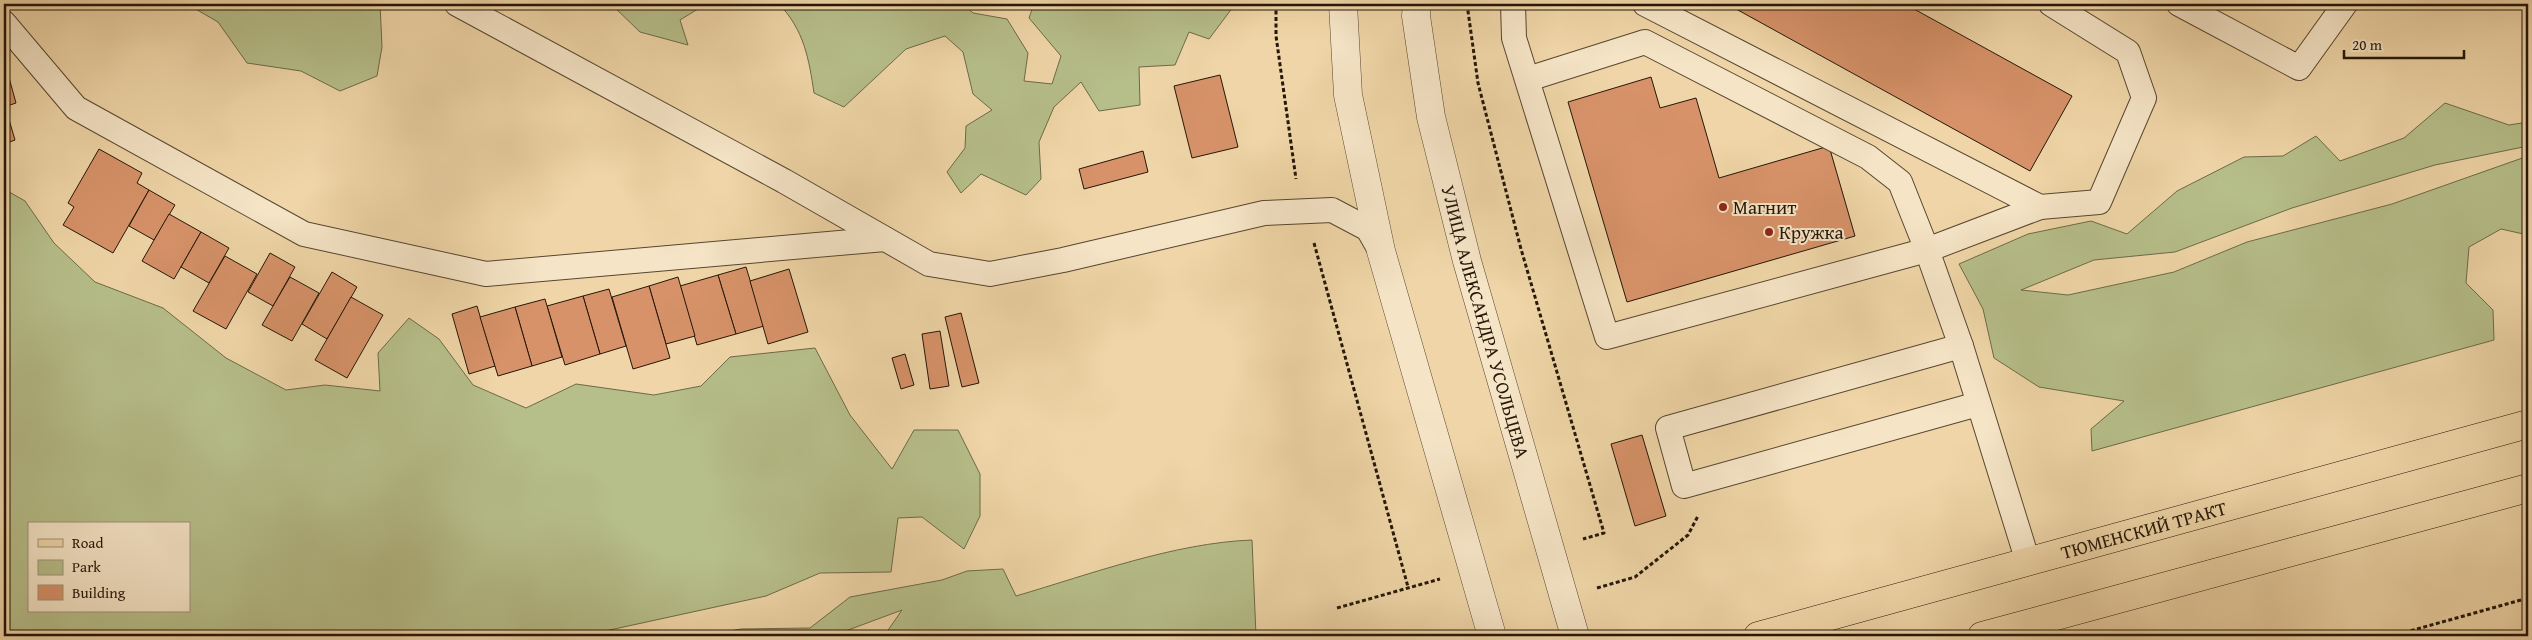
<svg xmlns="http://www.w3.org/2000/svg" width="2532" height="640" font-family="'Gentium Book Plus',serif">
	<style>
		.green { fill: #b6be89; stroke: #6d6a48; fill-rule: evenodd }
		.building { fill: #d79269; stroke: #241708 }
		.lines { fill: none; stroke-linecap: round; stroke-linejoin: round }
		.service-casing { stroke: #574630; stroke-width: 26 }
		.minor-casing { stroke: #574630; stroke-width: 29 }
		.primary-casing { stroke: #241708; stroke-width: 29 }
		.path { stroke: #241708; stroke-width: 3; stroke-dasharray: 4 2.5; stroke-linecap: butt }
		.service { stroke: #f5e4c6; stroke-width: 24 }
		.minor { stroke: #f5e4c6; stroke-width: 28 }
		.primary { stroke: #efd5a7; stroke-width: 28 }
		.poi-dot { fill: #8f2418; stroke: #f5e4c6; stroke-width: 2 }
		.labels { text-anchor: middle; stroke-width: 4; stroke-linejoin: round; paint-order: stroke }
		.poi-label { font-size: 19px; fill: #241708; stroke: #f5e4c6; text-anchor: start }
		.street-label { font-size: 19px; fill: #241708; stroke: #f5e4c6 }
	</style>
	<rect width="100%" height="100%" fill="#efd5a7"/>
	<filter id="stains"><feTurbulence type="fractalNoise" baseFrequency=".004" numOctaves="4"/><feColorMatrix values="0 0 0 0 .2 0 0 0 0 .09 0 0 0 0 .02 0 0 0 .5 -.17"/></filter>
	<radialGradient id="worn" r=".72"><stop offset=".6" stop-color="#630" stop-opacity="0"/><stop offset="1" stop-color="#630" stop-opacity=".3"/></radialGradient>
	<g class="green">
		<polygon points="187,4 380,4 382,47 377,76 340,91 301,71 247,63 218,22"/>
		<polygon points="611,4 706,4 680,20 688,45 640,32"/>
		<path d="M 779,4 L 963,4 L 973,13 L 1007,19 L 1028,53 L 1024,81 L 1052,84 L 1061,56 L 1029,18 L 1034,4 L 1230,4 L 1233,7 L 1209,39 L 1189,32 L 1175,65 L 1139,67 L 1140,105 L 1099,111 L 1081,82 L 1054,107 L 1039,142 L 1041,179 L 1026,195 L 981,174 L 961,193 L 947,172 L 965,148 L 966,126 L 992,110 L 973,94 L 963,52 L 945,36 L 906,49 L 844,107 L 814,93 C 809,59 804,30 779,4 Z"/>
		<polygon points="2445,103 2509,125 2528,122 2528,146 2435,165 2292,208 2175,252 2094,260 2021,290 2068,295 2174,272 2247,242 2392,204 2528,156 2528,235 2501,229 2469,247 2466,283 2493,310 2494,340 2092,451 2091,429 2124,401 2039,387 1994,358 1983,309 1959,264 2028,234 2091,221 2127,234 2177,191 2244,157 2283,156 2316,136 2340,161 2404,138"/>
		<path d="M 4,189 L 25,201 L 54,243 L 95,282 L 163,308 L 226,358 L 286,390 L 325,385 L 380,391 L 378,353 L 409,318 L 439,339 L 473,385 L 526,408 L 576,384 L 654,395 L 701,386 L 730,357 L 815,348 L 850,415 L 892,469 L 914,430 L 958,430 L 980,474 L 980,516 L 964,549 L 922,517 L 898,518 L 891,572 L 820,573 L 766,596 L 596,633 L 594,636 L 4,636 ZM 29,524 L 189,524 L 189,611 L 29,611 Z"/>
		<path d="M 1252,540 L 1256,636 L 884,636 L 902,610 L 832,636 L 702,636 L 741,629 L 810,628 L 850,597 L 942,580 L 967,571 L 1003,569 L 1016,596 C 1091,574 1174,543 1252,540 Z"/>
	</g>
	<g class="building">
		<polygon points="1727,4 1905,4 2072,96 2030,171"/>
		<polygon points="8,74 16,103 4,107 4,75"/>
		<polygon points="1220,75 1238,147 1192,158 1174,86"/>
		<polygon points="1651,77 1660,108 1696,98 1719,178 1829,146 1855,236 1627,302 1568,102"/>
		<polygon points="5,106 15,140 4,144 4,107"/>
		<polygon points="99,149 142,173 137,183 149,190 113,253 63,225 74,207 68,203"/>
		<polygon points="1143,151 1148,172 1084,189 1079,169"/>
		<polygon points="149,190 175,205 154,240 129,226"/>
		<polygon points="169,214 201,232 174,279 142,261"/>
		<polygon points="201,232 229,248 209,283 181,267"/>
		<polygon points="270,253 295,267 273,306 248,292"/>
		<polygon points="225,256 257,274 226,329 193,311"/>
		<polygon points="746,267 764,326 736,334 718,275"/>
		<polygon points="789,269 808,332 768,344 750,281"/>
		<polygon points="332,272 357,287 327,339 302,324"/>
		<polygon points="718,275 736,334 697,345 680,286"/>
		<polygon points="290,277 319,293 292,341 262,325"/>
		<polygon points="678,277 695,336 666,344 649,286"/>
		<polygon points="649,286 670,358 633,369 612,297"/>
		<polygon points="609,289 626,346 600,354 583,296"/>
		<polygon points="583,296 600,354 565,365 547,306"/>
		<polygon points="351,297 383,315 347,378 315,360"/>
		<polygon points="545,299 562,357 532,366 515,307"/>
		<polygon points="477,306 495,366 469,374 452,314"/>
		<polygon points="515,307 532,366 498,376 480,317"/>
		<polygon points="961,313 979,383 962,387 945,317"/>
		<polygon points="940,331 949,386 930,389 922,334"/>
		<polygon points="905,354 914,385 901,389 892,358"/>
		<polygon points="1642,435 1666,516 1635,526 1611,444"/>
	</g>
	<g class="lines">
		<defs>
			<g id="service">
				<polyline points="457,4 784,181 929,264 990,274 1063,260 1264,213 1332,210 1368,229 1380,250"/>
				<polyline points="1513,4 1514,38 1607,337 1927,250 2040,207 2099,202 2144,98 2128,52 2051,4"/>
				<polyline points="1645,4 2040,207"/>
				<polyline points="2179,4 2299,68 2345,4"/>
				<polyline points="4,23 76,108 304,234 486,274 885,239"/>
				<polyline points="1528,79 1645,42 1868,157 1900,182 1927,250 1961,346 2028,562"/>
				<polyline points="1961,346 1668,428 1684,486 1978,404"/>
			</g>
			<g id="minor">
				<polyline points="1343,4 1348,95 1381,251 1492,636"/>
				<path id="s1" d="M 1417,4 L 1416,16 L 1431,117 L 1467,261 L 1575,636"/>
			</g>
			<g id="primary">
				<path id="s2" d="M 1758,636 L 2528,424"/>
				<polyline points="1982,636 2528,488"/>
			</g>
		</defs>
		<use href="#service" class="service-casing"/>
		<use href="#minor" class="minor-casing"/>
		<use href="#primary" class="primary-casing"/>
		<g class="path">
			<polyline points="1276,4 1276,36 1296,179"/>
			<polyline points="1467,4 1478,83 1521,249 1604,533 1583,539"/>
			<polyline points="1314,243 1408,587"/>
			<polyline points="1597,588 1635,577 1688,535 1698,516"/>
			<polyline points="1337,608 1440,579"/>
			<polyline points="2392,636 2528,598"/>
		</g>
		<use href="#service" class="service"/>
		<use href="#minor" class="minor"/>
		<use href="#primary" class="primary"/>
	</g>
	<g class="poi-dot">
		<circle cx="1723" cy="207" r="5"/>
		<circle cx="1769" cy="232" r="5"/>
	</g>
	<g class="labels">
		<g class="poi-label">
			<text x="1733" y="214">Магнит</text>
			<text x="1779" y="239">Кружка</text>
		</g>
		<g class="street-label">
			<text dy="7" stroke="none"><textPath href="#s1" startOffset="326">УЛИЦА АЛЕКСАНДРА УСОЛЬЦЕВА</textPath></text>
			<text dy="7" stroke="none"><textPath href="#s2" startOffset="400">ТЮМЕНСКИЙ ТРАКТ</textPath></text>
		</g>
	</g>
	<rect width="2532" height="640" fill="none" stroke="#efd5a7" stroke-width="20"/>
	<rect x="5" y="5" width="2522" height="630" fill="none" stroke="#241708" stroke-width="2.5"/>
	<rect x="10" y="10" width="2512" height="620" fill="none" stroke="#241708"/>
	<rect x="28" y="522" width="162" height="90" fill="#f5e4c6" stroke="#a1927a"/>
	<rect x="38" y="539" width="25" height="8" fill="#efd5a7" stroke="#a1927a"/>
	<text x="72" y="548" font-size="15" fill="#241708">Road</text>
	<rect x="38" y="560" width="25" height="15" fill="#b6be89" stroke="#a1927a"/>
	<text x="72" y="572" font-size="15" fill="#241708">Park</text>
	<rect x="38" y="585" width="25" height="15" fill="#d79269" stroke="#a1927a"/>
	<text x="72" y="598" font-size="15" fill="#241708">Building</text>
	<path d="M2344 50v8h120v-8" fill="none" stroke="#241708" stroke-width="2.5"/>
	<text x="2352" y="50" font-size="15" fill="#241708" stroke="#f5e4c6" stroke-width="4" paint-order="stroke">20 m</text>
	<rect width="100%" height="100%" filter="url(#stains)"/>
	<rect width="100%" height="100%" fill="url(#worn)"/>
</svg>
